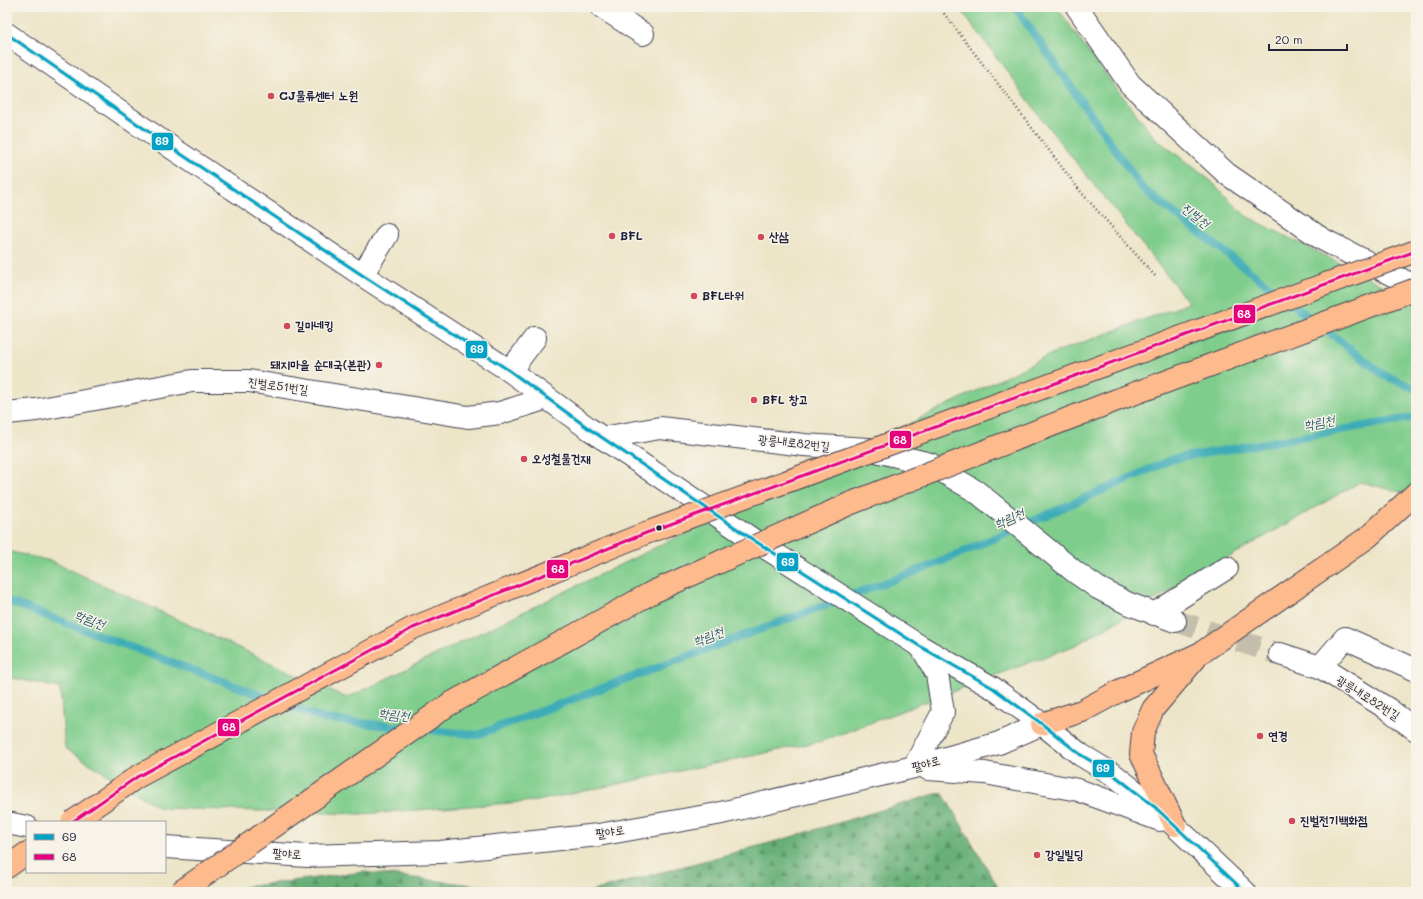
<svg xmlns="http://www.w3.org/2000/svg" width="1423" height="899" font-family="Mali,'Poor Story',sans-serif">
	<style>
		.green { fill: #7fcd8c; stroke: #507864 }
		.forest { fill: url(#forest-firs); stroke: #44695a }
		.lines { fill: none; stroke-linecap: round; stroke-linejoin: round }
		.stream { stroke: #3cacb7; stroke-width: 8 }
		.minor-tunnel { stroke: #c4beac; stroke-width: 22; stroke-dasharray: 22 11; stroke-linecap: butt }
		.minor-casing { stroke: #403f50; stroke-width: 24 }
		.highway-casing { stroke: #403f50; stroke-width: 24 }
		.path { stroke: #403f50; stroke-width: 2.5; stroke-dasharray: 1 3; stroke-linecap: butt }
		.minor { stroke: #fff; stroke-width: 22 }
		.highway { stroke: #fcba8d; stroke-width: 22 }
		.highway-bridge-casing { stroke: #403f50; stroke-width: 24; stroke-linecap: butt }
		.highway-bridge { stroke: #fcba8d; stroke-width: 22 }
		.bus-1-casing { stroke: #f7f3e8; stroke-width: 6 }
		.bus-2-casing { stroke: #f7f3e8; stroke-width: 6 }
		.bus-1 { stroke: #02a2c7; stroke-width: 3 }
		.bus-2 { stroke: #e5007d; stroke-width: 3 }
		.poi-dot { fill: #d1495b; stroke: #f7f3e8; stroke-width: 1.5 }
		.bus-dot { fill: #22223b; stroke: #f7f3e8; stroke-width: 1.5 }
		.labels { text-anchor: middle; stroke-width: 3; stroke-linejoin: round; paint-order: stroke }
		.poi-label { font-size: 12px; font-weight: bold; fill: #22223b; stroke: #f7f3e8; text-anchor: start }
		.street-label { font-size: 12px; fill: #22223b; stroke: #f7f3e8 }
		.water-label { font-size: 13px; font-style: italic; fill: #2c596d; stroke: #f7f3e8 }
		.line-badge { stroke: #f7f3e8; stroke-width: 1.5 }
		.badge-label { font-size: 11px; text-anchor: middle; font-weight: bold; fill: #fff }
	</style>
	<defs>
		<pattern id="forest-firs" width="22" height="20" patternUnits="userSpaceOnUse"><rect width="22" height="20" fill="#67b078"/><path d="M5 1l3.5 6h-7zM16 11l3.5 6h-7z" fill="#548f64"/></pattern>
	</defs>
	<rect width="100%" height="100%" fill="#f7f3e8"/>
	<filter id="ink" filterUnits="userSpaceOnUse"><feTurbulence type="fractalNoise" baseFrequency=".025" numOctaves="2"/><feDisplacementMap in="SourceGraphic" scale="8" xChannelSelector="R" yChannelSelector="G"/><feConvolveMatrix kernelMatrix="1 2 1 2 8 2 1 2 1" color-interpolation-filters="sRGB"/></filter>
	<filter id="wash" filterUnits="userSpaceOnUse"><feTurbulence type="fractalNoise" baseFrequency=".012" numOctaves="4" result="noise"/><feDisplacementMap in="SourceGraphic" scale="16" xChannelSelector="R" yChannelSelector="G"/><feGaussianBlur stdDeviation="0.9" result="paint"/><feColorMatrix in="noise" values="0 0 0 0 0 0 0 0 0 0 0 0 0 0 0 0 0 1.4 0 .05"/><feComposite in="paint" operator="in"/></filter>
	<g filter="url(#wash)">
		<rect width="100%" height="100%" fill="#ede5c8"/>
		<polygon class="green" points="959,7 1057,7 1084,46 1154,137 1211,181 1246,216 1416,302 1416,496 1360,482 1076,645 822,741 537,801 362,814 160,808 65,748 60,688 7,677 7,551 51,561 347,698 1054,353 1189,303 1055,136"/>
		<g class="forest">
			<polygon points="942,792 1001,892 589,892 784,839"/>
			<polygon points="364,872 531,892 237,892 244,887"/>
		</g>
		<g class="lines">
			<g class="stream">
				<polyline points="1015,7 1143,189 1384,375 1416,389"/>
				<polyline points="7,601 324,719 408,728"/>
				<polyline points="420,729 477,735 938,563 1173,459 1416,417"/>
			</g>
		</g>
	</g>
	<g filter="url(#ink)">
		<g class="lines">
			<polyline class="minor-tunnel" points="1175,621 1280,654"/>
			<defs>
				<g id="minor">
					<polyline points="602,7 643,34"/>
					<polyline points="1077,7 1130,84 1227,174 1322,239 1416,287"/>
					<polyline points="7,34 175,150 362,275 510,371 588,428 755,541 921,647 993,688 1042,724 1081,755 1114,775 1156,808 1245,892"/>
					<polyline points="362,275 387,235"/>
					<polyline points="510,371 535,338"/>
					<polyline points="7,413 36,410 192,381 249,381 468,417 500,413 547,398"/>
					<polyline points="602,438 660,428 804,445 868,449 930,464 977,492 1075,572 1098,588 1127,603 1175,621"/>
					<polyline points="1154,614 1227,568"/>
					<polyline points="1280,654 1320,667 1388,709 1416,730"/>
					<polyline points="1320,667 1345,638 1416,670"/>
					<polyline points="914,767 943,712 937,674 922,648"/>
					<polyline points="928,769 985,773 1078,790 1160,820"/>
					<polyline points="7,823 27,827"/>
					<polyline points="165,847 307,856 440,852 598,835 717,814 914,767 999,743 1042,724"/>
				</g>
				<g id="highway">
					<polyline points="1042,724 1082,711 1119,691 1201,653 1368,537 1416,493"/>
					<polyline points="1175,825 1141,754 1143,732 1153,709 1196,658"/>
					<polyline points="7,867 27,853"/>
				</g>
			</defs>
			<use href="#minor" class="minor-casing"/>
			<use href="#highway" class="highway-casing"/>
			<polyline class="path" points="939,7 1081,192 1156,277"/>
			<use href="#minor" class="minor"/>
			<use href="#highway" class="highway"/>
			<defs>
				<g id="highway-bridge">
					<polyline points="72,822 137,777 413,628 646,533 1416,251"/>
					<polyline points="180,892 448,705 653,592 849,504 1114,401 1416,289"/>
				</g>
			</defs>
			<use href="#highway-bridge" class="highway-bridge-casing"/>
			<use href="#highway-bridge" class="highway-bridge"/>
			<defs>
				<polyline id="bus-1" points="7,34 175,150 362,275 510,371 588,428 755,541 921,647 993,688 1042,724 1081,755 1114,775 1156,808 1245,892"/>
				<polyline id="bus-2" points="72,822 137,777 413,628 646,533 1416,251"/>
			</defs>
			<use href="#bus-1" class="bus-1-casing"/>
			<use href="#bus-2" class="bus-2-casing"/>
			<use href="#bus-1" class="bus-1"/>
			<use href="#bus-2" class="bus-2"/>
		</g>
	</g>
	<g class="poi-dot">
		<circle cx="271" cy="96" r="4"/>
		<circle cx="612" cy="236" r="4"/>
		<circle cx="761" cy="237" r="4"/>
		<circle cx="694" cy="296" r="4"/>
		<circle cx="287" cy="326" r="4"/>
		<circle cx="379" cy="365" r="4"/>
		<circle cx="754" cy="400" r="4"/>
		<circle cx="524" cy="459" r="4"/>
		<circle cx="1260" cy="736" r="4"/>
		<circle cx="1292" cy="821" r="4"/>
		<circle cx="1037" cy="855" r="4"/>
	</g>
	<circle class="bus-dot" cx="659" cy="528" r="3.5"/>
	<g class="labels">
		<g class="poi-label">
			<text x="279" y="100">CJ물류센터 노원</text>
			<text x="620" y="240">BFL</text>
			<text x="769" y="241">산삼</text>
			<text x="702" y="300">BFL타워</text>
			<text x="295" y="330">길마네킹</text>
			<text x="371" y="369" text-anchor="end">돼지마을 순대국(본관)</text>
			<text x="762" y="404">BFL 창고</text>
			<text x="532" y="463">오성철물건재</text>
			<text x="1268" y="740">연경</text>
			<text x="1300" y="825">진벌전기백화점</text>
			<text x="1045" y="859">강일빌딩</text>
		</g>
		<g class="street-label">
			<text transform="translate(278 386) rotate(8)" y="4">진벌로51번길</text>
			<text transform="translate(794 443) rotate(6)" y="4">광릉내로82번길</text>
			<text transform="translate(1368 698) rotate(32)" y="4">광릉내로82번길</text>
			<text transform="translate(926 764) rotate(-16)" y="4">팔야로</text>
			<text transform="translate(610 832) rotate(-9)" y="4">팔야로</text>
			<text transform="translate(287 854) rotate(3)" y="4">팔야로</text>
		</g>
		<g class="water-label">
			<text transform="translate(1196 215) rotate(38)" y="5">진벌천</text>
			<text transform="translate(1319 422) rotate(-10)" y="5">학림천</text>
			<text transform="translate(1009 518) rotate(-24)" y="5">학림천</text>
			<text transform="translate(90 619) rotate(21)" y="5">학림천</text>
			<text transform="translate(708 636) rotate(-21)" y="5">학림천</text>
			<text transform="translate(394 714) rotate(6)" y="5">학림천</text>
		</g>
	</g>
	<g class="line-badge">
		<rect x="151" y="132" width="23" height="19" rx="4" fill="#02a2c7"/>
		<rect x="1233" y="304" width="23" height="20" rx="4" fill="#e5007d"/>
		<rect x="465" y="340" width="23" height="19" rx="4" fill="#02a2c7"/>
		<rect x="889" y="430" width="23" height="19" rx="4" fill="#e5007d"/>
		<rect x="776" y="552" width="23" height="20" rx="4" fill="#02a2c7"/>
		<rect x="546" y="559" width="23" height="20" rx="4" fill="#e5007d"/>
		<rect x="217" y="718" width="23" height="19" rx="4" fill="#e5007d"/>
		<rect x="1092" y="759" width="23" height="19" rx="4" fill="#02a2c7"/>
	</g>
	<g class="badge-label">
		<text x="162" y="145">69</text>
		<text x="1244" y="318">68</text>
		<text x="477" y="353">69</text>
		<text x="900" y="444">68</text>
		<text x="788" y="566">69</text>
		<text x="558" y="573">68</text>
		<text x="229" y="731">68</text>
		<text x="1103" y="772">69</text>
	</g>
	<rect width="1423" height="899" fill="none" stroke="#f7f3e8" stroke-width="24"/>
	<rect x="26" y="821" width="140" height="52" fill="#f7f3e8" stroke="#a29fa3"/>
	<rect x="34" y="834" width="20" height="6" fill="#02a2c7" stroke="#a29fa3"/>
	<text x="62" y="841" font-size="12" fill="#22223b">69</text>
	<rect x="34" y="854" width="20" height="6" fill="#e5007d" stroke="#a29fa3"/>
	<text x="62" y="861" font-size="12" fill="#22223b">68</text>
	<path d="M1269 44v6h78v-6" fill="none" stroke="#22223b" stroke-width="2"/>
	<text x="1275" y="44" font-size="12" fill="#22223b" stroke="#f7f3e8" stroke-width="3" paint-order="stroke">20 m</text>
</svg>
